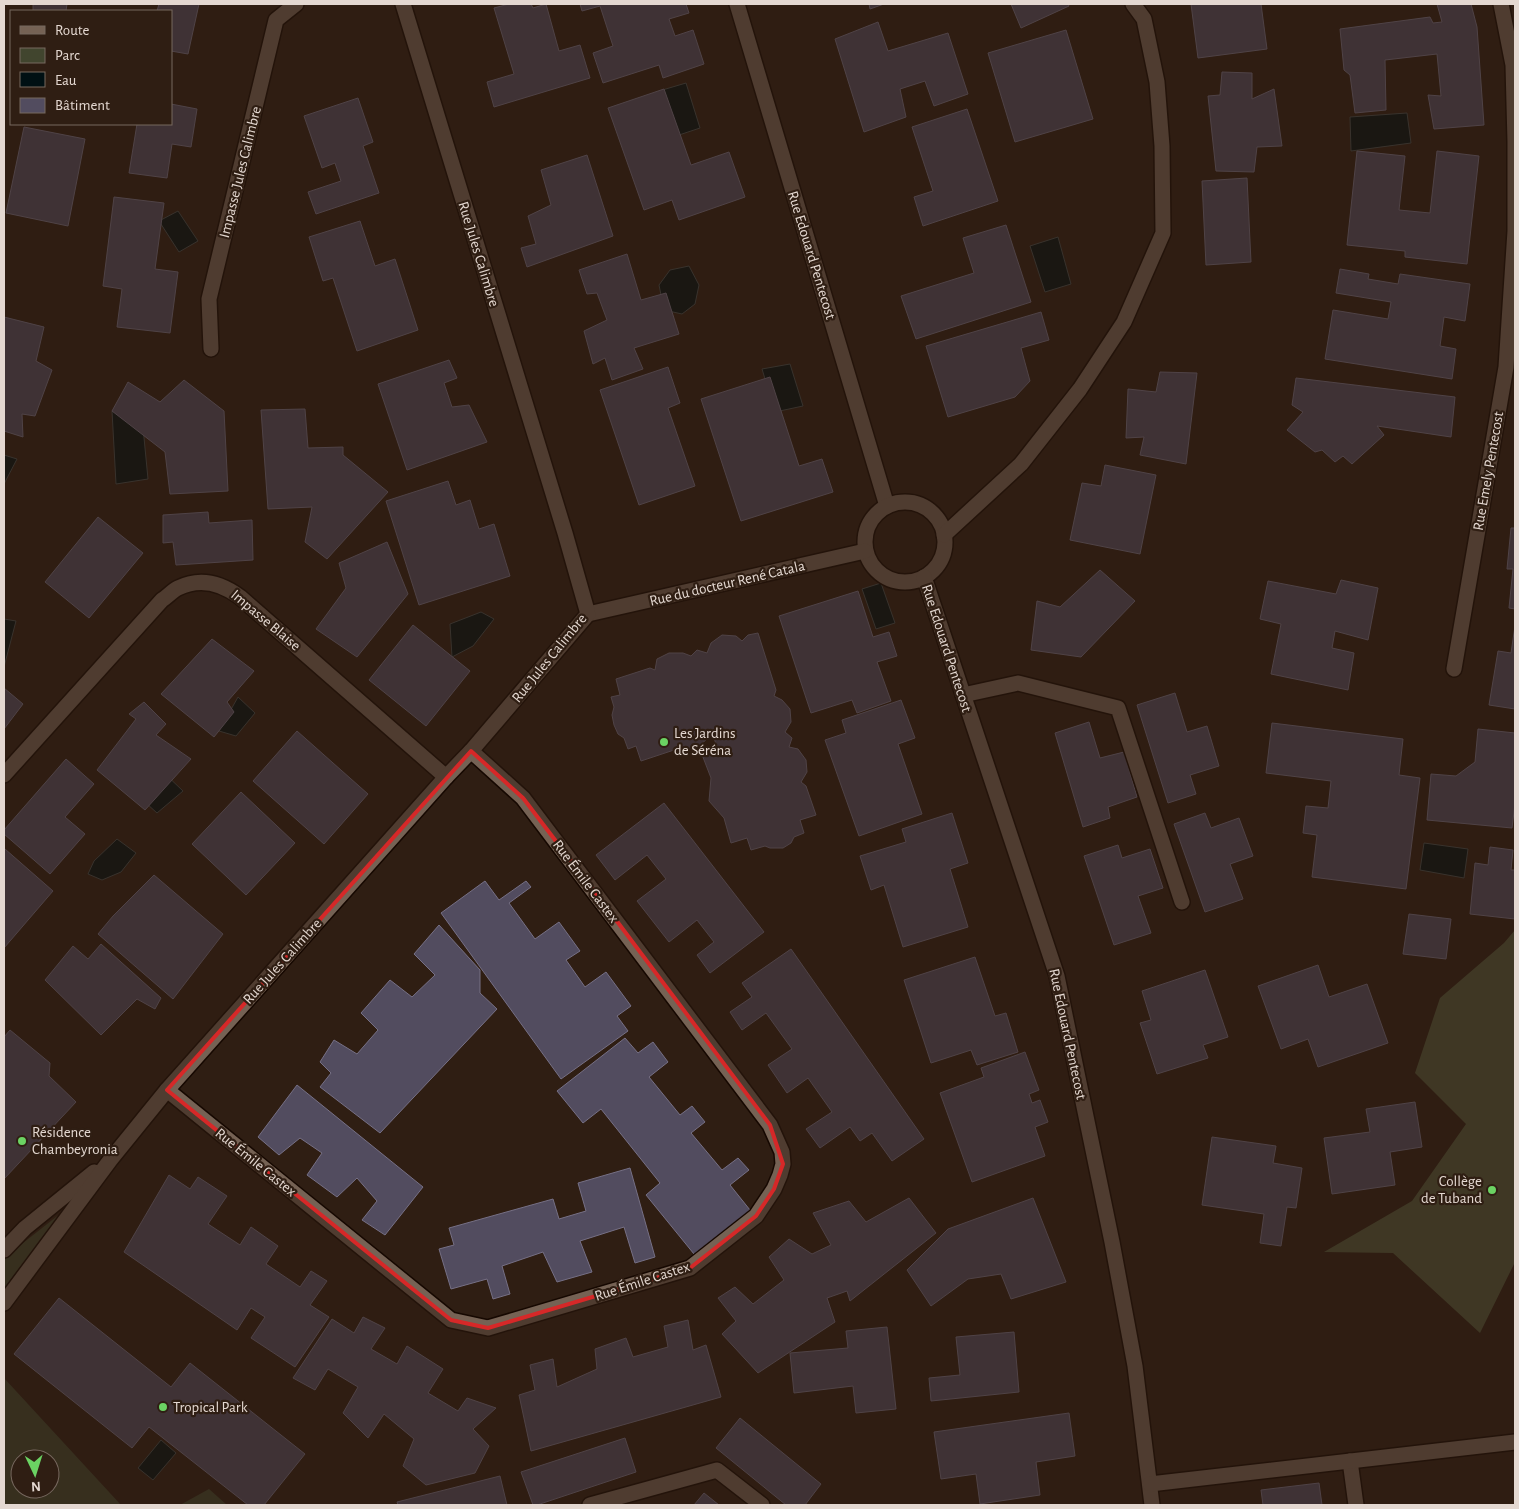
<svg xmlns="http://www.w3.org/2000/svg" width="1519" height="1509" font-family="'Alegreya Sans',sans-serif">
	<style>
		.green { fill: #41452e; fill-rule: evenodd }
		.forest { fill: #53583b }
		.water { fill: #001013; stroke: #444c4c }
		.building { fill: #524c5f; stroke: #767085 }
		.lines { fill: none; stroke-linecap: round; stroke-linejoin: round }
		.minor-casing { stroke: #160801; stroke-width: 18 }
		.minor { stroke: #756254; stroke-width: 15 }
		.marked { fill: none; stroke: #d62828; stroke-width: 4; stroke-linejoin: round }
		.poi-dot { fill: #6bd363; stroke: #2f1e13; stroke-width: 2 }
		.labels { text-anchor: middle; stroke-width: 4.5; stroke-linejoin: round; paint-order: stroke }
		.street-label { font-size: 15px; fill: #e4d8d1; stroke: #2f1e13 }
		.poi-label { font-size: 15px; fill: #e4d8d1; stroke: #2f1e13; text-anchor: start }
	</style>
	<rect width="100%" height="100%" fill="#2f1e13"/>
	<g class="green">
		<polygon points="70,1206 4,1290 4,1260 9,1254"/>
		<path d="M 4,1378 L 121,1505 L 4,1505 ZM 20,1459 L 50,1459 L 50,1489 L 20,1489 Z"/>
		<polygon points="209,1489 227,1505 180,1505"/>
	</g>
	<polygon class="forest" points="1515,930 1515,1262 1480,1333 1393,1253 1324,1252 1412,1201 1466,1124 1415,1073 1440,998 1504,943"/>
	<g class="water">
		<polygon points="686,83 700,128 676,136 659,91"/>
		<polygon points="1407,113 1411,143 1351,151 1350,117"/>
		<polygon points="178,211 198,241 179,252 159,221"/>
		<polygon points="1058,237 1071,284 1045,292 1030,246"/>
		<polygon points="689,266 699,285 695,304 682,314 664,310 659,285 670,270"/>
		<polygon points="790,364 803,406 775,412 762,369"/>
		<polygon points="112,411 142,417 148,479 116,484"/>
		<polygon points="4,455 17,459 4,484"/>
		<polygon points="881,583 895,623 876,629 862,589"/>
		<polygon points="481,612 494,619 473,646 452,657 450,624"/>
		<polygon points="4,619 16,621 4,667"/>
		<polygon points="238,697 255,713 236,736 219,731"/>
		<polygon points="161,770 183,791 157,813 135,793"/>
		<polygon points="117,839 136,853 121,872 102,880 88,874 94,861"/>
		<polygon points="1424,843 1468,849 1464,878 1420,870"/>
		<polygon points="161,1440 176,1453 153,1480 138,1468"/>
	</g>
	<g class="building">
		<polygon points="33,4 67,4 66,11 33,11"/>
		<polygon points="159,4 199,4 188,54 171,51 171,11 157,11"/>
		<polygon points="509,4 531,4 533,8 546,4 559,51 580,45 590,78 494,107 487,82 514,74 494,8"/>
		<polygon points="580,4 686,4 689,13 669,19 675,36 693,30 704,64 663,78 659,65 603,83 593,53 613,46 600,6 582,11"/>
		<polygon points="869,4 884,4 870,9"/>
		<polygon points="1011,4 1068,4 1069,6 1021,28"/>
		<polygon points="1191,4 1261,4 1267,49 1198,58"/>
		<polygon points="1437,4 1471,4 1477,27 1484,125 1434,129 1428,95 1441,96 1437,54 1385,60 1386,110 1355,113 1350,75 1344,70 1340,29 1430,17 1433,23 1442,22"/>
		<polygon points="878,22 888,51 948,33 968,94 934,106 925,81 900,89 906,117 864,132 835,39"/>
		<polygon points="1066,30 1093,119 1015,142 988,53"/>
		<polygon points="1222,72 1252,73 1252,99 1274,89 1282,146 1257,147 1254,172 1216,171 1208,96 1220,95"/>
		<polygon points="664,89 691,165 729,152 745,197 679,220 672,200 644,210 608,108"/>
		<polygon points="358,98 373,142 363,146 379,193 316,214 308,192 341,181 335,163 322,168 304,116"/>
		<polygon points="171,104 197,109 191,147 172,144 167,178 129,173 137,124 171,124"/>
		<polygon points="967,109 998,201 923,226 914,197 933,191 912,127"/>
		<polygon points="24,127 85,139 68,226 6,213"/>
		<polygon points="1357,151 1405,156 1399,210 1430,213 1437,151 1479,156 1467,264 1405,257 1405,251 1347,245"/>
		<polygon points="587,155 613,236 527,267 521,248 536,244 528,216 551,205 541,170"/>
		<polygon points="1247,178 1251,262 1206,265 1202,181"/>
		<polygon points="114,197 164,203 155,269 178,272 170,333 117,327 122,289 103,286"/>
		<polygon points="360,221 375,266 395,259 418,330 357,351 333,278 323,281 309,237"/>
		<polygon points="1006,225 1031,302 916,339 901,296 974,273 963,238"/>
		<polygon points="627,254 641,300 666,293 679,334 634,348 643,369 612,380 605,358 593,364 584,331 607,320 597,293 587,294 579,270"/>
		<polygon points="1340,269 1369,274 1368,279 1398,284 1400,274 1470,284 1465,321 1444,317 1440,346 1456,349 1452,379 1325,359 1333,310 1388,319 1391,302 1336,293"/>
		<polygon points="1041,312 1049,340 1021,348 1030,381 1015,397 948,417 926,346"/>
		<polygon points="4,317 44,327 36,361 52,370 35,416 22,414 23,437 4,431"/>
		<polygon points="449,360 457,378 444,383 452,407 469,405 487,442 407,470 378,384"/>
		<polygon points="668,367 680,403 668,408 695,486 639,505 600,390"/>
		<polygon points="1160,372 1197,373 1186,464 1140,455 1144,437 1126,438 1128,389 1156,392"/>
		<polygon points="770,377 799,466 822,459 833,492 741,521 701,399"/>
		<polygon points="1296,378 1455,397 1451,437 1377,426 1384,435 1352,464 1343,456 1335,462 1322,450 1315,452 1287,430 1303,412 1292,405"/>
		<polygon points="184,380 224,411 228,491 170,494 165,452 112,411 128,382 160,402"/>
		<polygon points="305,409 308,448 343,447 343,455 388,492 327,559 305,542 312,507 268,509 261,410"/>
		<polygon points="1105,465 1156,475 1140,554 1070,540 1082,483 1101,486"/>
		<polygon points="448,481 456,505 470,500 479,529 494,524 510,576 419,605 386,501"/>
		<polygon points="208,512 209,523 252,520 253,560 176,565 173,542 163,543 163,515"/>
		<polygon points="98,517 143,553 89,618 45,582"/>
		<polygon points="1511,528 1515,528 1515,609 1509,608 1513,569 1507,569"/>
		<polygon points="387,542 408,594 357,657 316,629 346,588 339,563"/>
		<polygon points="1100,570 1135,601 1081,657 1031,650 1037,601 1060,607"/>
		<polygon points="1341,580 1378,588 1368,640 1335,631 1332,648 1354,653 1348,690 1271,674 1281,624 1260,619 1268,581 1336,594"/>
		<polygon points="858,591 873,637 889,632 897,656 877,662 891,701 857,713 852,700 811,713 779,616"/>
		<polygon points="413,625 470,671 426,726 369,680"/>
		<polygon points="1515,626 1515,709 1489,705 1498,651 1511,653"/>
		<polygon points="758,633 776,690 774,696 782,700 790,709 791,722 785,732 792,738 789,747 798,749 806,760 807,772 801,782 806,786 816,815 800,820 804,833 794,837 791,843 783,848 770,848 765,846 751,850 747,838 731,843 724,818 709,801 711,778 701,752 717,746 713,736 710,736 696,749 680,748 641,761 636,746 628,749 624,738 618,734 614,725 612,715 614,707 611,697 620,695 616,679 650,668 655,670 657,659 669,653 683,653 691,656 697,650 707,653 711,643 722,635 736,636 742,641 748,635"/>
		<polygon points="212,639 254,671 227,702 234,712 214,737 161,694"/>
		<polygon points="4,688 23,704 4,729"/>
		<polygon points="1175,693 1187,732 1207,726 1219,766 1190,775 1196,794 1168,803 1137,705"/>
		<polygon points="901,700 915,738 898,744 922,814 859,836 825,740 846,733 842,720"/>
		<polygon points="144,702 166,724 156,735 191,759 145,810 97,770 136,719 129,714"/>
		<polygon points="1089,722 1100,758 1124,752 1137,797 1108,807 1110,818 1083,827 1055,733"/>
		<polygon points="1272,723 1403,739 1399,775 1420,778 1406,889 1312,877 1317,835 1303,833 1306,806 1328,808 1331,781 1266,773"/>
		<polygon points="1478,729 1515,733 1515,804 1512,828 1427,820 1431,774 1456,776 1475,762"/>
		<polygon points="297,731 368,794 324,844 253,781"/>
		<polygon points="66,759 94,784 65,817 85,834 50,874 4,834 4,830"/>
		<polygon points="241,792 295,843 246,895 192,844"/>
		<polygon points="664,803 764,932 710,973 697,955 714,942 697,920 669,942 637,901 666,879 647,855 615,880 596,855"/>
		<polygon points="952,813 968,863 950,869 968,927 903,947 884,885 871,890 860,856 906,842 902,829"/>
		<polygon points="1205,813 1211,828 1239,818 1253,856 1230,864 1243,899 1205,912 1174,824"/>
		<polygon points="1118,845 1122,858 1150,849 1163,888 1138,896 1151,933 1114,945 1084,856"/>
		<polygon points="1490,847 1513,850 1511,870 1515,870 1515,919 1470,914 1475,863 1488,865"/>
		<polygon points="5,849 53,891 4,948 4,850"/>
		<polygon points="154,875 223,934 173,999 98,934 113,916"/>
		<polygon points="485,881 499,900 526,881 531,887 509,903 535,939 559,922 580,951 566,960 585,987 606,972 631,1006 617,1016 628,1031 561,1079 441,913"/>
		<polygon points="1409,914 1451,919 1446,959 1403,954"/>
		<polygon points="439,925 480,970 480,993 497,1009 380,1133 320,1087 331,1073 320,1062 334,1040 357,1054 378,1030 361,1013 390,980 412,997 435,975 414,954"/>
		<polygon points="101,944 161,998 155,1009 137,999 101,1035 45,980 73,946 88,959"/>
		<polygon points="791,949 924,1139 892,1161 872,1133 860,1141 850,1127 820,1148 806,1129 832,1112 808,1078 787,1093 768,1065 792,1049 766,1013 742,1030 730,1012 752,997 742,983"/>
		<polygon points="975,957 995,1016 1006,1013 1018,1052 977,1065 971,1050 931,1063 904,980"/>
		<polygon points="1318,965 1329,997 1367,984 1388,1043 1318,1067 1308,1039 1281,1049 1258,986"/>
		<polygon points="1205,970 1228,1037 1203,1045 1208,1058 1157,1074 1140,1023 1151,1020 1142,991"/>
		<polygon points="10,1030 50,1063 49,1076 76,1102 4,1179 4,1037"/>
		<polygon points="625,1038 638,1053 653,1042 668,1062 649,1077 680,1115 692,1106 705,1122 691,1133 722,1170 738,1158 749,1170 730,1185 750,1210 694,1254 646,1195 660,1183 601,1109 583,1123 557,1091"/>
		<polygon points="1025,1052 1039,1090 1029,1094 1032,1103 1040,1100 1048,1122 1035,1127 1045,1156 972,1182 940,1093 984,1077 981,1068"/>
		<polygon points="297,1085 423,1187 385,1235 362,1220 377,1201 357,1178 337,1197 307,1175 322,1153 300,1138 279,1155 258,1137"/>
		<polygon points="1415,1102 1422,1147 1390,1152 1395,1185 1332,1194 1324,1138 1370,1132 1366,1109"/>
		<polygon points="1212,1137 1276,1146 1273,1163 1302,1168 1296,1208 1287,1207 1281,1246 1260,1243 1264,1214 1202,1205"/>
		<polygon points="630,1168 655,1257 635,1263 624,1227 580,1241 592,1272 557,1282 543,1252 502,1266 510,1294 493,1299 487,1279 451,1289 439,1249 454,1245 449,1228 553,1199 559,1219 586,1211 578,1183"/>
		<polygon points="169,1175 190,1189 198,1177 227,1196 208,1224 240,1245 251,1227 278,1246 266,1264 300,1287 311,1271 327,1281 310,1305 329,1317 295,1367 251,1338 265,1317 251,1308 237,1330 124,1252"/>
		<polygon points="909,1198 936,1233 850,1301 847,1291 827,1298 835,1322 758,1373 722,1334 736,1321 718,1298 735,1287 753,1304 784,1280 769,1257 789,1239 812,1254 831,1245 813,1213 849,1201 866,1222"/>
		<polygon points="1033,1198 1066,1282 1011,1299 1001,1274 968,1279 931,1306 907,1270 948,1229"/>
		<polygon points="59,1298 171,1387 190,1363 305,1454 264,1505 248,1505 149,1427 132,1448 14,1354"/>
		<polygon points="363,1317 385,1328 371,1349 397,1364 407,1346 443,1369 428,1393 458,1411 467,1398 496,1408 473,1429 489,1446 475,1473 426,1485 403,1466 414,1439 384,1414 368,1438 343,1413 358,1387 328,1369 315,1390 293,1378 332,1319 354,1333"/>
		<polygon points="688,1320 693,1350 706,1345 721,1397 531,1451 519,1395 535,1390 530,1365 553,1359 557,1387 597,1369 595,1349 626,1338 633,1357 668,1347 664,1326"/>
		<polygon points="887,1327 896,1409 856,1413 853,1386 794,1393 790,1353 848,1348 846,1331"/>
		<polygon points="1014,1332 1019,1392 931,1401 929,1378 960,1375 956,1337"/>
		<polygon points="1069,1413 1075,1456 1036,1462 1040,1495 980,1504 976,1474 941,1479 934,1432"/>
		<polygon points="740,1418 821,1484 805,1505 786,1505 716,1448"/>
		<polygon points="625,1438 636,1472 537,1505 533,1505 521,1472"/>
		<polygon points="500,1476 507,1505 398,1505 397,1502"/>
		<polygon points="1319,1483 1322,1505 1258,1505 1263,1505 1261,1490"/>
		<polygon points="704,1493 719,1505 694,1505"/>
	</g>
	<g class="lines">
		<defs>
			<g id="minor">
				<polyline points="737,4 887,506"/>
				<polyline points="211,349 209,299 276,20 296,4"/>
				<circle cx="905" cy="542" r="40"/>
				<polyline points="944,535 1021,464 1080,389 1124,322 1163,233 1162,146 1157,82 1144,19 1133,4"/>
				<polyline points="924,577 1057,976 1112,1242 1135,1366 1152,1505"/>
				<polyline points="588,614 865,551"/>
				<polyline points="1454,669 1506,367 1515,231 1515,142 1513,65 1501,4"/>
				<polyline points="963,695 1018,683 1118,708 1182,902"/>
				<path d="M 4,775 L 162,600 C 167,597 172,591 178,588 C 200,577 221,583 240,597 L 446,777"/>
				<polyline points="167,1090 451,1320 488,1328 690,1268 756,1216 774,1189 780,1175 783,1164 782,1152 770,1125 523,798 471,751"/>
				<polyline points="4,1250 25,1228 94,1172"/>
				<polyline points="4,1303 111,1159 167,1090 446,777 471,751 588,614 565,533 403,4"/>
				<polyline points="1350,1461 1356,1505"/>
				<polyline points="1150,1484 1515,1442"/>
				<polyline points="590,1505 717,1470 762,1505"/>
			</g>
		</defs>
		<use href="#minor" class="minor-casing"/>
		<use href="#minor" class="minor"/>
	</g>
	<path d="M0 0H1519V1509H0ZM 471,751 L 523,798 L 613,916 L 770,1125 L 783,1164 L 774,1189 L 756,1216 L 690,1268 L 488,1328 L 451,1320 L 167,1090 Z" fill="#2f1e13" fill-opacity=".55" fill-rule="evenodd"/>
	<path class="marked" d="M 471,751 L 523,798 L 613,916 L 770,1125 L 783,1164 L 774,1189 L 756,1216 L 690,1268 L 488,1328 L 451,1320 L 167,1090 Z"/>
	<g class="poi-dot">
		<circle cx="664" cy="742" r="5"/>
		<circle cx="22" cy="1141" r="5"/>
		<circle cx="1492" cy="1190" r="5"/>
		<circle cx="163" cy="1407" r="5"/>
	</g>
	<g class="labels">
		<g class="street-label">
			<text transform="translate(240 172) rotate(-76)" y="5">Impasse Jules Calimbre</text>
			<text transform="translate(479 254) rotate(73)" y="5">Rue Jules Calimbre</text>
			<text transform="translate(812 255) rotate(73)" y="5">Rue Edouard Pentecost</text>
			<text transform="translate(1488 471) rotate(-80)" y="5">Rue Emely Pentecost</text>
			<text transform="translate(727 583) rotate(-13)" y="5">Rue du docteur René Catala</text>
			<text transform="translate(266 620) rotate(40)" y="5">Impasse Blaise</text>
			<text transform="translate(947 648) rotate(72)" y="5">Rue Edouard Pentecost</text>
			<text transform="translate(549 658) rotate(-51)" y="5">Rue Jules Calimbre</text>
			<text transform="translate(586 881) rotate(53)" y="5">Rue Émile Castex</text>
			<text transform="translate(282 961) rotate(-48)" y="5">Rue Jules Calimbre</text>
			<text transform="translate(1068 1034) rotate(78)" y="5">Rue Edouard Pentecost</text>
			<text transform="translate(256 1162) rotate(39)" y="5">Rue Émile Castex</text>
			<text transform="translate(642 1281) rotate(-18)" y="5">Rue Émile Castex</text>
		</g>
		<g class="poi-label">
			<text x="674" y="738">Les Jardins<tspan x="674" dy="17">de Séréna</tspan></text>
			<text x="32" y="1137">Résidence<tspan x="32" dy="17">Chambeyronia</tspan></text>
			<text x="1482" y="1186" text-anchor="end">Collège<tspan x="1482" dy="17">de Tuband</tspan></text>
			<text x="173" y="1412">Tropical Park</text>
		</g>
	</g>
	<rect width="1519" height="1509" fill="none" stroke="#e4d8d1" stroke-width="10"/>
	<rect x="10" y="10" width="162" height="115" fill="#2f1e13" stroke="#77685f"/>
	<rect x="20" y="26" width="25" height="8" fill="#756254" stroke="#77685f"/>
	<text x="55" y="35" font-size="15" fill="#e4d8d1">Route</text>
	<rect x="20" y="48" width="25" height="15" fill="#41452e" stroke="#77685f"/>
	<text x="55" y="60" font-size="15" fill="#e4d8d1">Parc</text>
	<rect x="20" y="72" width="25" height="15" fill="#001013" stroke="#77685f"/>
	<text x="55" y="85" font-size="15" fill="#e4d8d1">Eau</text>
	<rect x="20" y="98" width="25" height="15" fill="#524c5f" stroke="#77685f"/>
	<text x="55" y="110" font-size="15" fill="#e4d8d1">Bâtiment</text>
	<g transform="translate(35 1474) rotate(176)"><circle r="24" fill="#2f1e13" stroke="#77685f"/>
	<path d="M0-4L9 19L0 12L-9 19Z" fill="#6bd363"/>
	<text y="-8" font-size="14" font-weight="bold" text-anchor="middle" fill="#e4d8d1">N</text>
	</g>
</svg>
